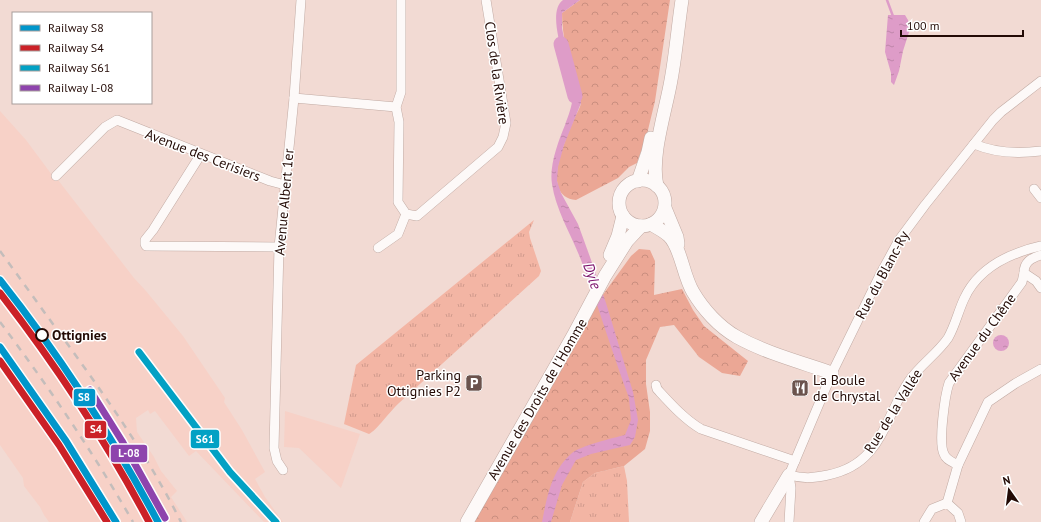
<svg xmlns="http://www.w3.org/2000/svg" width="1041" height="522" font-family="'PT Sans',sans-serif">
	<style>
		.built { fill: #f7d1c7 }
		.grass { fill: url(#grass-tufts) }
		.forest { fill: url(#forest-crowns) }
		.water { fill: url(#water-ripples) }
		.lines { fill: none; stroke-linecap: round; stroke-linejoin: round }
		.stream { stroke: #de9cc8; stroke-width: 2.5 }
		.river { stroke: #de9cc8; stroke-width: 15 }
		.street-casing { stroke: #c1aaa3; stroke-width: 10 }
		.secondary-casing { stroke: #c1aaa3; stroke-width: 14 }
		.street { stroke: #fdf9f8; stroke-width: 9 }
		.secondary { stroke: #fdf9f8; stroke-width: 13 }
		.rail { stroke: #c4bdbb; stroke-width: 2.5; stroke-dasharray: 7 7; stroke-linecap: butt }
		.rail-1-casing { stroke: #fff; stroke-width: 10 }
		.rail-2-casing { stroke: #fff; stroke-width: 10 }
		.rail-3-casing { stroke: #fff; stroke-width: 10 }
		.rail-4-casing { stroke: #fff; stroke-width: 10 }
		.rail-1 { stroke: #0096cb; stroke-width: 7 }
		.rail-2 { stroke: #cb2127; stroke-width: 7 }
		.rail-3 { stroke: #02a1c4; stroke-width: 7 }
		.rail-4 { stroke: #8e44ad; stroke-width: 7 }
		.stop-dot { fill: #fff; stroke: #230a05; stroke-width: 2 }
		.labels { text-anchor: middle; stroke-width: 3; stroke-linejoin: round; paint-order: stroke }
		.street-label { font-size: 14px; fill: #230a05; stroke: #fff }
		.stop-label { font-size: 14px; font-weight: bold; fill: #230a05; stroke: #fff; text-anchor: start }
		.poi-label { font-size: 14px; fill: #230a05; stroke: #fff; text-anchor: end }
		.water-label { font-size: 15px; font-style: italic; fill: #7c156c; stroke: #fff }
		.line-badge { stroke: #fff; stroke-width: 1.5 }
		.badge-label { font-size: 11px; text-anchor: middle; font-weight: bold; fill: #fff }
	</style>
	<defs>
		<pattern id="grass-tufts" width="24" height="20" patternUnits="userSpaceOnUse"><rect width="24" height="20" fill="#f3b5a4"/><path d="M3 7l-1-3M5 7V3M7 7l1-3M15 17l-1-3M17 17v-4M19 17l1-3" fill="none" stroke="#d09a8c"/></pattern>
		<pattern id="forest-crowns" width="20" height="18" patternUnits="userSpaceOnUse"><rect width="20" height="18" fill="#eba795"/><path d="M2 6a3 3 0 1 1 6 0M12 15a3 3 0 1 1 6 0" fill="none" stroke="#c98e7f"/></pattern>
		<pattern id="water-ripples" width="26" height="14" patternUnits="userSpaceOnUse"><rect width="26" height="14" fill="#de9cc8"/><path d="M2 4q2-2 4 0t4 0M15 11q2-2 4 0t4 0" fill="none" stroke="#be85aa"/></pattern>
	</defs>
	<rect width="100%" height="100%" fill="#f2dad3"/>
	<g class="built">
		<polygon points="0,111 26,140 52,175 58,180 134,278 146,291 183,336 225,398 224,402 242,430 265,472 255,479 265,497 283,522 264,522 196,451 189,456 155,411 150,414 148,410 136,418 137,432 154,457 161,471 177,491 171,497 187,522 49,522 44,515 40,507 24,486 23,478 0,445"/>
		<polygon points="285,411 360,434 341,488 299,448 284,447"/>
	</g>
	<g class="grass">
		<path d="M 534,220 L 529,232 L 530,238 L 541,271 L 539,276 L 399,403 C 391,410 376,431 369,434 L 344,424 L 356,365 Z"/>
		<polygon points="624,466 627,481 629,522 570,522 583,482 595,473"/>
	</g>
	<g class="forest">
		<path d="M 580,0 L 670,0 L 655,101 L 647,134 L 637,163 L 629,167 L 618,178 L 576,200 C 539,196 566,139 574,119 C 576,114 581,107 581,102 C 580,95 576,86 574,79 C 568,57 562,36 562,13 Z"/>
		<polygon points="639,249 650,250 655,261 654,295 682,289 693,310 704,326 748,361 740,376 722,373 699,357 674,325 660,327 646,360 646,384 650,412 650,431 645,449 624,466 595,473 583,482 570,522 471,522 594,307 631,256"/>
	</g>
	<g class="water">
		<path d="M 563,0 L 580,0 L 562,13 L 562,28 L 567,53 L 580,91 L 581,103 L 564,145 L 558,167 L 557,181 L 561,193 L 578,224 L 590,257 L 606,303 L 633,392 L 638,420 L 635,437 L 630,445 L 591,454 L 576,460 L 562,485 L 551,522 L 542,522 C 547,497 551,471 572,453 C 580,446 613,438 625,435 L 631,420 L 629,398 C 612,352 598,305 581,260 C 571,234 556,211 552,184 C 549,166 558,142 565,125 C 569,113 574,103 572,90 C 570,70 544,14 563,0 Z"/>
		<polygon points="888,15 905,15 908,20 910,29 903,51 899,71 894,85 891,82 891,73 885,52"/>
		<circle cx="1001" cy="343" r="8"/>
	</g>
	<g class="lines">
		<polyline class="stream" points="887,0 894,19"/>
		<polyline class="river" points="561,44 575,96"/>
		<defs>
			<g id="street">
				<polyline points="401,0 401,92 396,107 399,122 398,202 406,214 417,216 498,147 503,137 506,123 486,0"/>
				<polyline points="294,98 396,107"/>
				<path d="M 974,144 C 995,153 1018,154 1041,151"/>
				<polyline points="201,154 153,230 145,240 145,244 146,246 279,247"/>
				<polyline points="56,176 105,127 117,120 270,181 285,185"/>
				<polyline points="1034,189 1041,198"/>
				<polyline points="378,248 398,234 406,214"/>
				<path d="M 1024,273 C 1024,262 1031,258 1041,255"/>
				<path d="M 656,385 L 657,389 C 670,403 684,419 701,429 L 795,461"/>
				<path d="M 958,465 C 953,462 946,460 944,454 C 938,443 945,395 949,383 L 1022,282 L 1024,273 L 1036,281 L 1041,288"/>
				<polyline points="283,470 277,461 274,448 279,247 294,98 301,0"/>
				<path d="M 789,475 C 804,479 813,478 828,475 C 882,464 883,420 909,381 C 920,365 937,354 948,338 C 955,326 958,312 964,299 C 978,268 1010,253 1041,246"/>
				<polyline points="947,503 958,465 988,402 1016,383 1041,369"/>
				<polyline points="789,522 791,488 789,475 832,373 881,273 899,240 925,205 993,120 1001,112 1041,81"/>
				<polyline points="924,522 932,509 947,503 958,513 961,522"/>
			</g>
			<g id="secondary">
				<circle cx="642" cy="203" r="23"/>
				<polyline points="638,181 648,152 651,138"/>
				<path d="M 657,186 C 650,157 666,110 671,80 C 676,53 678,26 682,0"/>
				<polyline points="665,208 677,237 678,244"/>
				<path d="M 651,224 C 657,228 664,231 669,236 C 681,247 683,276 693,292 C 703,309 719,327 737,337 C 766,353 800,362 832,373"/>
				<polyline points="610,255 618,236 623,216"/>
				<polyline points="467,522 573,336 605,276 627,241 641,226"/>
				<polyline points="761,522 789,475"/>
			</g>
		</defs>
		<use href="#street" class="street-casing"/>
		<use href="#secondary" class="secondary-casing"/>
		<use href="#street" class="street"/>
		<use href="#secondary" class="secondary"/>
		<g class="rail">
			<path d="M 0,251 C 22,281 44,312 66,342 C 108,400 149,458 181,522"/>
			<path d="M 0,322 C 48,386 93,452 133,522"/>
			<polyline points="0,356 52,430 110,522"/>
		</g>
		<defs>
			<g id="rail-1">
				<path d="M 0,280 C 60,356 112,436 158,522"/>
				<polyline points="0,347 66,441 116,522"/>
			</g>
			<g id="rail-2">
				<path d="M 0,293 C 56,365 106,441 149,522"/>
				<polyline points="0,361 59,445 107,522"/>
			</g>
			<polyline id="rail-3" points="139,352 230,472 276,522"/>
			<polyline id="rail-4" points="90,390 122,441 165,518"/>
		</defs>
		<use href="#rail-1" class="rail-1-casing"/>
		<use href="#rail-2" class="rail-2-casing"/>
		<use href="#rail-3" class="rail-3-casing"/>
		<use href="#rail-4" class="rail-4-casing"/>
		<use href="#rail-1" class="rail-1"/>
		<use href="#rail-2" class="rail-2"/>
		<use href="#rail-3" class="rail-3"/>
		<use href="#rail-4" class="rail-4"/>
	</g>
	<defs>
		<symbol id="parking-square" viewBox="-11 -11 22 22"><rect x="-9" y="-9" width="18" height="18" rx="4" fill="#6b534d" stroke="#fff"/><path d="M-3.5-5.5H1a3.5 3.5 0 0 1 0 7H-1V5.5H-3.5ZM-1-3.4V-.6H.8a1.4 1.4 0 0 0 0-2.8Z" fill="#fff"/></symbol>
		<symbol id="restaurant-square" viewBox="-11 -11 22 22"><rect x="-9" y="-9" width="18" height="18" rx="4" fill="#6b534d" stroke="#fff"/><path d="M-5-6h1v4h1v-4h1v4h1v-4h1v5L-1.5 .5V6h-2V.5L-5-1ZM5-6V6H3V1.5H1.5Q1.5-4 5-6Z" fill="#fff"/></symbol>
	</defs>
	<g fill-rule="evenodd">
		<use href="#parking-square" x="464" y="373" width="20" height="20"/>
		<use href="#restaurant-square" x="790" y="378" width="20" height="20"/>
	</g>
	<circle class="stop-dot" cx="42" cy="335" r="6"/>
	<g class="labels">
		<g class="street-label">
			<text transform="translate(497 73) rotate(82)" y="5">Clos de la Rivière</text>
			<text transform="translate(203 155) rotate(21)" y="5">Avenue des Cerisiers</text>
			<text transform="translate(284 202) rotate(-85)" y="5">Avenue Albert 1er</text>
			<text transform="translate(882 275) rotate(-62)" y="5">Rue du Blanc-Ry</text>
			<text transform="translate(982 337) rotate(-54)" y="5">Avenue du Chêne</text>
			<text transform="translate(537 399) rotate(-60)" y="5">Avenue des Droits de l'Homme</text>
			<text transform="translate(893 411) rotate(-58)" y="5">Rue de la Vallée</text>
		</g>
		<g class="stop-label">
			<text x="52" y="340">Ottignies</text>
		</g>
		<g class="poi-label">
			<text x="461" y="380">Parking<tspan x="461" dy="16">Ottignies P2</tspan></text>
			<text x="813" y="385" text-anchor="start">La Boule<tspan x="813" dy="16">de Chrystal</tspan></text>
		</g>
		<g class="water-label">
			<text transform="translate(592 276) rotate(71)" y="5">Dyle</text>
		</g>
	</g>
	<g class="line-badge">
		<rect x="73" y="388" width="23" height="19" rx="4" fill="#0096cb"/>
		<rect x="84" y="420" width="23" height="19" rx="4" fill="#cb2127"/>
		<rect x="190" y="429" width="30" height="20" rx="4" fill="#02a1c4"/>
		<rect x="110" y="444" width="38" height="19" rx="4" fill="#8e44ad"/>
	</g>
	<g class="badge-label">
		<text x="84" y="401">S8</text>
		<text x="96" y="433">S4</text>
		<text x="205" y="443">S61</text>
		<text x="129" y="457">L-08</text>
	</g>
	<rect x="12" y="12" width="140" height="92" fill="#ffffff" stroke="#a79d9b"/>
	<rect x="20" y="25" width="20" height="6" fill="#0096cb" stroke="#a79d9b"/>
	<text x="48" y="32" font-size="12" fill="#230a05">Railway S8</text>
	<rect x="20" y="45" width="20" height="6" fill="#cb2127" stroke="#a79d9b"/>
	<text x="48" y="52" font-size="12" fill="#230a05">Railway S4</text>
	<rect x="20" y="65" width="20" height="6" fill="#02a1c4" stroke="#a79d9b"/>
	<text x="48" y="72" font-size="12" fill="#230a05">Railway S61</text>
	<rect x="20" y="85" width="20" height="6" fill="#8e44ad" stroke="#a79d9b"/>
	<text x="48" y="92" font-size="12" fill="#230a05">Railway L-08</text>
	<g transform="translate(1009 490) rotate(346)" stroke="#ffffff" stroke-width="3" paint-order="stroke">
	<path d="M0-3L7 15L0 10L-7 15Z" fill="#230a05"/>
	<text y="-6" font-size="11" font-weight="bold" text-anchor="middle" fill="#230a05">N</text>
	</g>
	<path d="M901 30v6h122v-6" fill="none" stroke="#230a05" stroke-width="2"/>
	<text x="907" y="30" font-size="12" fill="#230a05" stroke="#ffffff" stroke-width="3" paint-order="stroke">100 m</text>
</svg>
